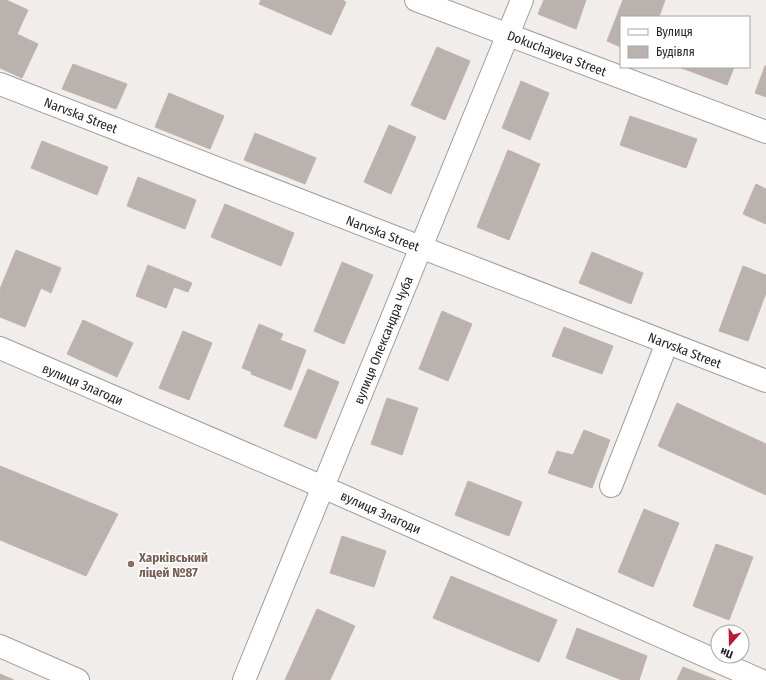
<svg xmlns="http://www.w3.org/2000/svg" width="766" height="680" font-family="'Fira Sans Condensed',sans-serif">
	<style>
		.building { fill: #bab2af; stroke: #c1b2ad }
		.lines { fill: none; stroke-linecap: round; stroke-linejoin: round }
		.minor-casing { stroke: #9f9f9f; stroke-width: 24 }
		.minor { stroke: #fff; stroke-width: 22 }
		.education-dot { fill: #8d6e63; stroke: #fff; stroke-width: 1.5 }
		.labels { text-anchor: middle; stroke-width: 3; stroke-linejoin: round; paint-order: stroke }
		.street-label { font-size: 13px; fill: #222; stroke: #fff }
		.education-label { font-size: 13px; font-weight: bold; fill: #785e54; stroke: #fff; text-anchor: start }
	</style>
	<rect width="100%" height="100%" fill="#f1edea"/>
	<g class="building">
		<polygon points="0,0 6,0 28,10 17,34 38,44 22,78 0,68"/>
		<polygon points="261,0 342,0 346,2 331,35 259,4"/>
		<polygon points="544,0 586,0 576,29 538,14"/>
		<polygon points="623,0 665,0 659,17 621,17 621,47 607,41"/>
		<polygon points="437,47 470,61 445,120 411,105"/>
		<polygon points="73,64 127,84 116,109 62,89"/>
		<polygon points="765,66 766,66 766,97 755,93"/>
		<polygon points="679,67 734,67 727,85"/>
		<polygon points="521,81 549,93 530,140 502,128"/>
		<polygon points="169,93 224,116 210,149 155,127"/>
		<polygon points="630,116 697,139 686,168 620,145"/>
		<polygon points="389,125 416,137 391,194 364,182"/>
		<polygon points="255,133 316,158 305,184 244,160"/>
		<polygon points="42,141 108,167 97,195 31,168"/>
		<polygon points="508,150 540,164 509,240 477,227"/>
		<polygon points="138,177 196,200 185,229 127,206"/>
		<polygon points="756,184 766,189 766,224 743,214"/>
		<polygon points="225,204 294,233 281,266 211,237"/>
		<polygon points="16,250 61,268 51,293 41,288 25,327 0,317 0,289"/>
		<polygon points="592,252 643,273 631,304 579,283"/>
		<polygon points="342,262 373,275 344,344 314,331"/>
		<polygon points="148,265 192,283 188,292 174,287 166,308 136,296"/>
		<polygon points="743,266 766,275 766,293 748,341 719,331"/>
		<polygon points="442,311 472,324 448,381 419,369"/>
		<polygon points="83,320 133,343 117,377 67,354"/>
		<polygon points="259,324 283,334 280,340 306,350 291,390 251,374 252,372 242,368"/>
		<polygon points="564,327 613,346 602,374 552,356"/>
		<polygon points="183,331 212,343 189,400 159,388"/>
		<polygon points="308,369 339,382 316,439 284,426"/>
		<polygon points="387,398 418,408 402,455 371,444"/>
		<polygon points="677,403 766,444 766,495 658,446"/>
		<polygon points="584,430 610,440 592,488 548,473 557,451 573,455"/>
		<polygon points="0,466 118,514 86,576 0,540"/>
		<polygon points="468,481 522,502 509,536 455,515"/>
		<polygon points="644,509 679,523 653,587 618,572"/>
		<polygon points="342,536 386,551 374,587 330,573"/>
		<polygon points="716,544 753,557 729,620 693,606"/>
		<polygon points="451,576 557,620 539,662 433,618"/>
		<polygon points="317,609 355,626 330,680 285,680"/>
		<polygon points="577,628 647,656 639,680 622,680 566,658"/>
		<polygon points="683,667 716,680 677,680"/>
		<polygon points="0,674 14,680 0,680"/>
	</g>
	<g class="lines">
		<defs>
			<g id="minor">
				<polyline points="416,0 766,132"/>
				<polyline points="0,84 766,381"/>
				<polyline points="0,348 323,487 760,680"/>
				<polyline points="611,486 667,343"/>
				<polyline points="0,646 78,680"/>
				<polyline points="244,680 522,0"/>
			</g>
		</defs>
		<use href="#minor" class="minor-casing"/>
		<use href="#minor" class="minor"/>
	</g>
	<circle class="education-dot" cx="131" cy="564" r="4"/>
	<g class="labels">
		<g class="street-label">
			<text transform="translate(557 53) rotate(21)" y="5">Dokuchayeva Street</text>
			<text transform="translate(81 115) rotate(21)" y="5">Narvska Street</text>
			<text transform="translate(383 233) rotate(21)" y="5">Narvska Street</text>
			<text transform="translate(383 340) rotate(-68)" y="5">вулиця Олександра Чуба</text>
			<text transform="translate(685 350) rotate(21)" y="5">Narvska Street</text>
			<text transform="translate(83 384) rotate(23)" y="5">вулиця Злагоди</text>
			<text transform="translate(381 512) rotate(24)" y="5">вулиця Злагоди</text>
		</g>
		<g class="education-label">
			<text x="139" y="562">Харківський<tspan x="139" dy="15">ліцей №87</tspan></text>
		</g>
	</g>
	<rect x="620" y="16" width="130" height="52" fill="#ffffff" stroke="#a7a7a7"/>
	<rect x="628" y="29" width="20" height="6" fill="#ffffff" stroke="#a7a7a7"/>
	<text x="656" y="36" font-size="12" fill="#222222">Вулиця</text>
	<rect x="628" y="46" width="20" height="12" fill="#bab2af" stroke="#a7a7a7"/>
	<text x="656" y="56" font-size="12" fill="#222222">Будівля</text>
	<g transform="translate(730 644) rotate(200)"><circle r="19" fill="#ffffff" stroke="#a7a7a7"/>
	<path d="M0-3L7 15L0 10L-7 15Z" fill="#bd1734"/>
	<text y="-6" font-size="11" font-weight="bold" text-anchor="middle" fill="#222222">Пн</text>
	</g>
</svg>
